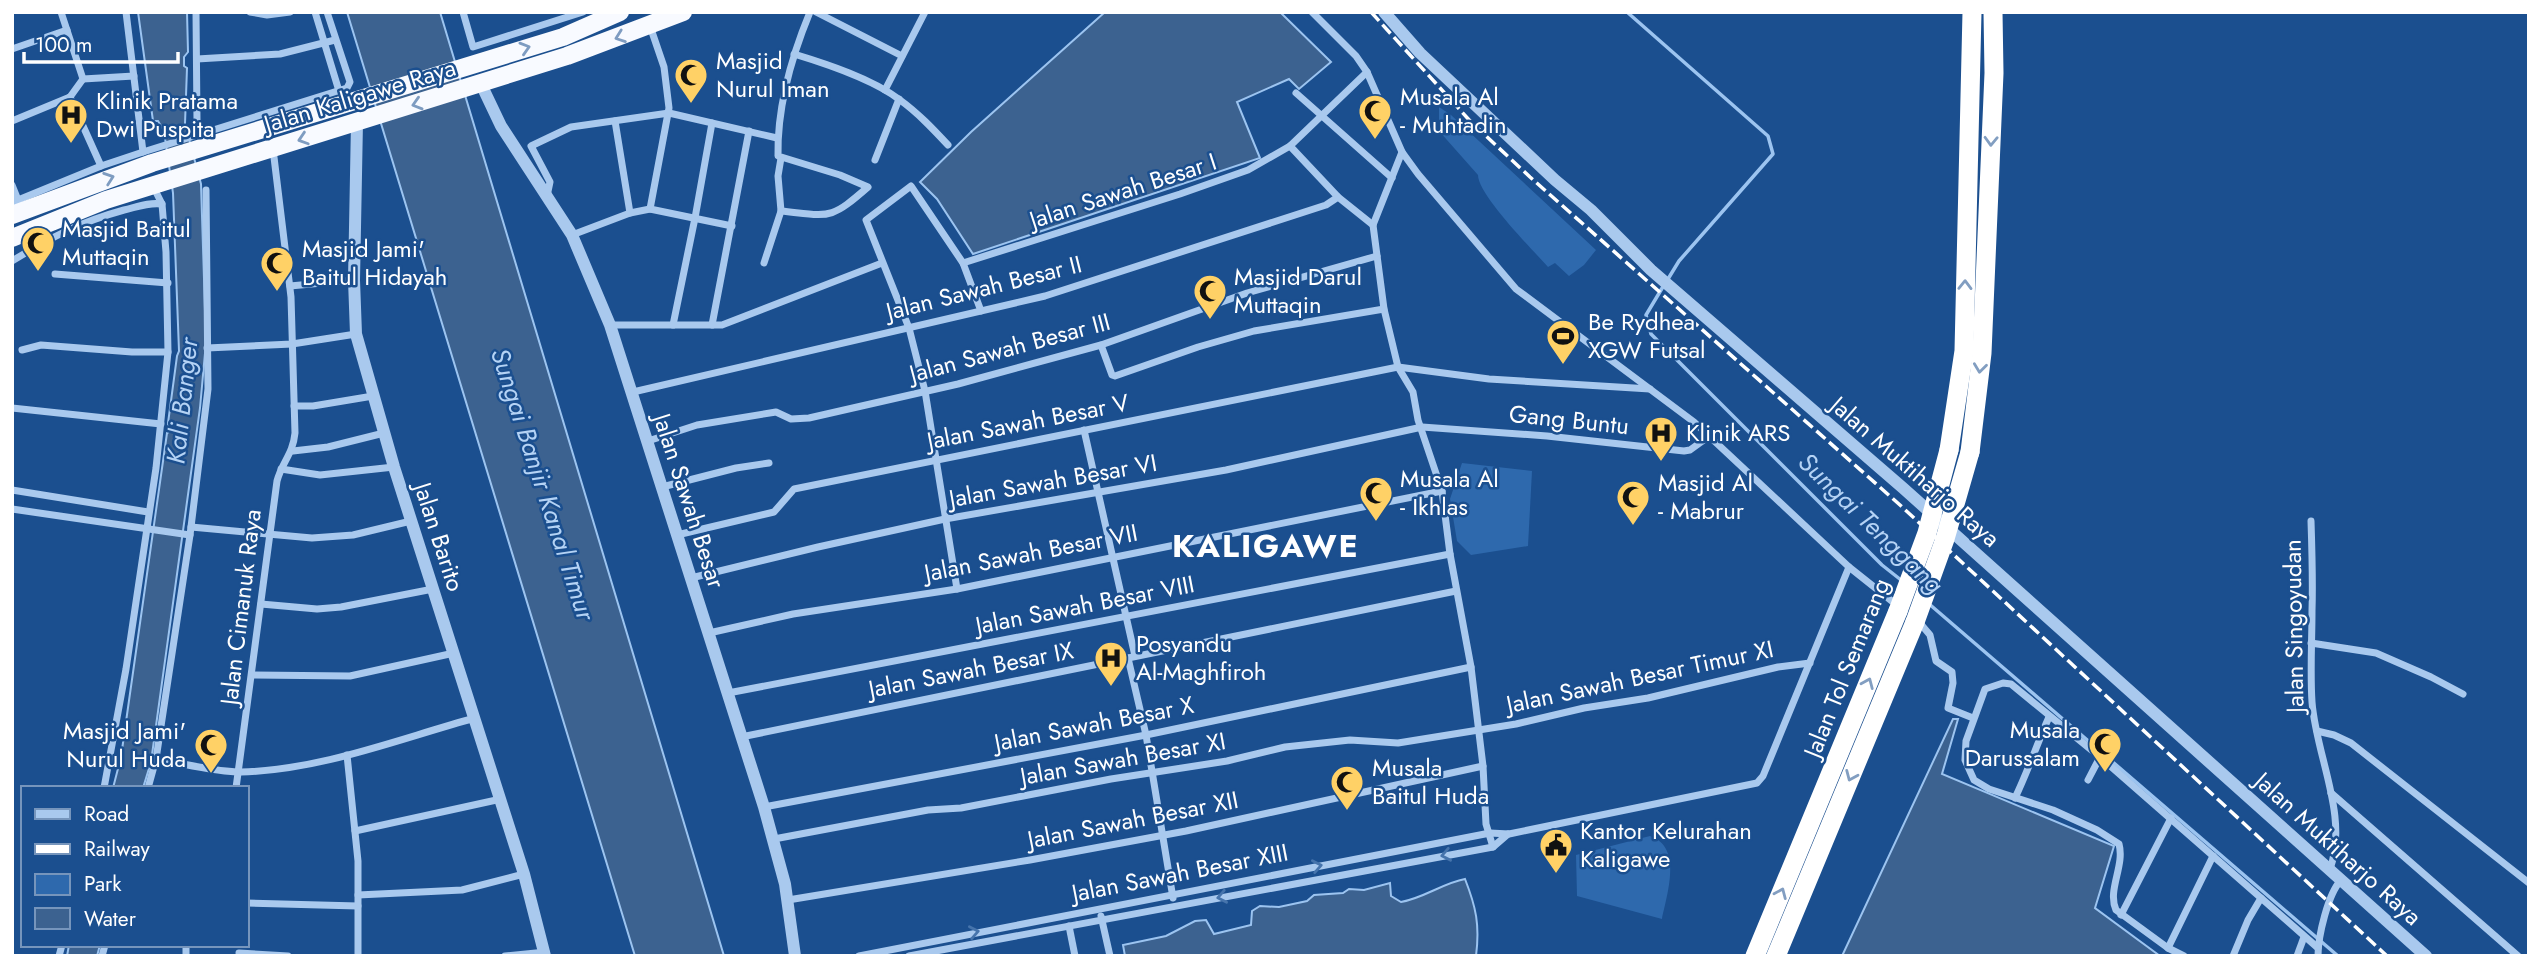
<svg xmlns="http://www.w3.org/2000/svg" width="2541" height="968" font-family="Jost,sans-serif">
	<style>
		.green { fill: #2e69ad }
		.water { fill: #3c6290; stroke: #9cc4f0; stroke-width: 2 }
		.lines { fill: none; stroke-linecap: round; stroke-linejoin: round }
		.stream { stroke: #9cc4f0; stroke-width: 3.5 }
		.minor { stroke: #a9c9ee; stroke-width: 7 }
		.tertiary { stroke: #a9c9ee; stroke-width: 12 }
		.trunk { stroke: #f8faff; stroke-width: 18 }
		.motorway { stroke: #fff; stroke-width: 19 }
		.rail { stroke: #fff; stroke-width: 3.5; stroke-dasharray: 12 5; stroke-linecap: butt }
		.motorway-bridge { stroke: #fff; stroke-width: 19 }
		.oneway { stroke: #7e9cc1 }
		.oneway2 { stroke: #829ec1 }
		.oneway3 { stroke: #4674ac }
		.labels { text-anchor: middle; stroke-width: 5; stroke-linejoin: round; paint-order: stroke }
		.poi-label { font-size: 24px; fill: #fff; stroke: #1b4f8f; text-anchor: start }
		.street-label { font-size: 24px; fill: #fff; stroke: #1b4f8f }
		.water-label { font-size: 26px; font-style: italic; fill: #b5d3f5; stroke: #1b4f8f }
		.district-label { font-size: 32px; font-weight: bold; letter-spacing: 2px; fill: #fff; stroke: #1b4f8f }
	</style>
	<rect width="100%" height="100%" fill="#1b4f8f"/>
	<g class="green">
		<path d="M 1439,107 L 1451,115 L 1596,250 L 1584,265 L 1569,276 L 1555,263 L 1548,267 C 1532,249 1478,195 1478,175 L 1439,131 Z"/>
		<polygon points="1462,463 1532,471 1528,546 1471,555 1457,541 1450,499"/>
		<path d="M 1650,836 C 1683,847 1667,894 1662,919 L 1577,896 L 1576,855 Z"/>
	</g>
	<g class="water">
		<polygon points="138,12 187,12 188,52 184,57 184,66 187,68 185,124 201,184 206,342 200,408 151,762 143,788 113,788 121,757 167,433 169,432 168,423 177,356 179,351 173,193 164,131 158,121 153,121"/>
		<polygon points="347,12 440,12 724,956 635,956"/>
		<polygon points="1105,12 1280,12 1331,62 1299,89 1289,79 1237,102 1260,158 973,254 937,199 920,182 971,132"/>
		<polygon points="1953,719 1958,719 1942,774 2114,846 2095,908 2160,956 1842,956"/>
		<path d="M 1465,879 C 1476,907 1480,925 1476,956 L 1125,956 L 1123,945 L 1166,936 L 1195,921 L 1206,920 L 1214,934 L 1251,925 L 1252,911 L 1260,906 L 1279,907 L 1307,901 L 1314,895 L 1343,893 L 1349,889 L 1364,890 L 1390,883 L 1391,896 L 1401,902 C 1424,898 1443,883 1465,879 Z"/>
		<polygon points="69,945 100,945 97,956 67,956"/>
	</g>
	<g class="lines">
		<g class="stream">
			<polyline points="1627,12 1768,136 1773,154 1679,261 1668,279"/>
			<polyline points="1664,285 1646,315 1651,334 1882,565 1901,580"/>
			<polyline points="1928,603 2338,956"/>
		</g>
		<g class="minor">
			<polyline points="126,12 143,152"/>
			<polyline points="196,12 197,121 201,133"/>
			<polyline points="250,12 267,15 290,12"/>
			<polyline points="315,12 339,91"/>
			<polyline points="463,12 473,47 583,12"/>
			<polyline points="816,12 902,56"/>
			<polyline points="650,26 664,67 669,108 650,209"/>
			<polyline points="12,49 67,30"/>
			<path d="M 794,54 C 827,64 873,79 900,100 C 918,113 933,129 948,145"/>
			<polyline points="197,59 280,54 335,40"/>
			<polyline points="83,79 134,76"/>
			<polyline points="885,90 925,12"/>
			<polyline points="1296,93 1392,178"/>
			<polyline points="70,97 101,166"/>
			<polyline points="12,121 70,97 83,79 61,12"/>
			<polyline points="615,121 630,213"/>
			<polyline points="1290,146 1338,197 1373,225"/>
			<polyline points="1402,152 1373,225 1384,309 1398,367 1413,392 1418,420 1442,491 1450,554 1471,667 1483,766 1486,824 1493,847"/>
			<polyline points="875,160 899,99"/>
			<polyline points="12,185 18,200 12,203"/>
			<polyline points="547,196 550,182 531,146 571,127 669,113 777,138"/>
			<polyline points="23,210 18,200 101,166 143,152 347,88 350,82 327,12"/>
			<path d="M 781,211 C 830,216 829,221 868,187 L 840,175 L 778,156 C 777,108 791,58 810,12"/>
			<polyline points="572,235 630,213 650,209 732,226"/>
			<path d="M 12,261 C 50,238 80,222 124,210 C 137,207 149,202 162,204"/>
			<polyline points="764,263 781,211 778,176 781,158"/>
			<polyline points="963,263 1180,194 1248,170 1290,146 1367,72"/>
			<polyline points="55,274 168,283"/>
			<polyline points="290,286 354,280"/>
			<polyline points="610,325 722,325 882,263"/>
			<polyline points="673,325 695,218 712,123"/>
			<polyline points="712,325 749,131"/>
			<polyline points="1101,345 1112,375 1115,376 1198,347 1254,331 1384,309"/>
			<polyline points="207,348 292,344 356,334"/>
			<polyline points="22,350 41,345 132,352 168,352"/>
			<polyline points="633,392 1045,296 1326,205 1338,197"/>
			<polyline points="294,406 313,406 373,396"/>
			<polyline points="12,408 161,424"/>
			<polyline points="1084,430 1135,656"/>
			<polyline points="648,441 697,425 776,412 791,419 809,418 958,384 1101,345 1247,293 1377,256"/>
			<polyline points="293,451 328,447 384,433"/>
			<polyline points="281,469 320,475 394,467"/>
			<polyline points="662,487 736,468 769,463"/>
			<polyline points="12,490 148,512"/>
			<polyline points="12,509 190,535"/>
			<path d="M 2311,521 C 2312,551 2313,581 2312,611 C 2312,641 2310,672 2312,702 C 2316,756 2349,816 2330,869"/>
			<polyline points="191,527 312,538 353,535 411,521"/>
			<polyline points="677,535 774,512 794,489 1398,367 1489,379 1650,389"/>
			<polyline points="1849,567 1898,606"/>
			<polyline points="691,578 818,547 945,519 1226,470 1422,427 1547,436 1684,451 1690,450 1708,437"/>
			<polyline points="957,589 925,391 909,328 866,220 911,186 963,263 981,311"/>
			<polyline points="261,604 317,609 341,607 433,589"/>
			<polyline points="1919,622 1930,635 1936,661 1952,672 1953,683 1948,708 1973,718"/>
			<polyline points="709,633 793,614 957,589 1442,491"/>
			<polyline points="2311,643 2376,653 2431,677 2463,694"/>
			<polyline points="1128,658 1146,735 1173,898"/>
			<polyline points="252,675 350,676 454,653"/>
			<polyline points="728,693 1450,554"/>
			<polyline points="2317,731 2334,735 2351,743 2529,883"/>
			<polyline points="741,737 1456,591"/>
			<polyline points="347,755 358,861 358,956"/>
			<path d="M 156,759 C 182,763 215,772 241,772 C 321,770 398,739 475,718"/>
			<polyline points="2088,780 2100,757"/>
			<polyline points="104,788 126,669 156,468 168,352 166,252 162,204 153,186"/>
			<polyline points="148,788 156,759 190,535 208,389 206,190"/>
			<path d="M 236,788 L 277,481 C 282,462 293,454 295,433 L 291,297 L 273,149"/>
			<polyline points="2331,793 2518,956"/>
			<path d="M 2015,798 C 2028,771 2037,744 2049,717"/>
			<polyline points="764,807 1146,735 1471,667"/>
			<polyline points="355,831 501,799"/>
			<polyline points="774,839 928,810 961,808 1111,779 1227,761 1285,747 1350,740 1398,743 1516,724 1584,708 1648,698 1778,667 1810,663"/>
			<polyline points="358,895 462,890 524,874"/>
			<polyline points="788,900 1030,860 1186,831 1483,766"/>
			<polyline points="247,903 358,906"/>
			<polyline points="2121,915 2171,818"/>
			<polyline points="1101,916 1110,956"/>
			<polyline points="1069,926 1075,956"/>
			<polyline points="186,945 186,956"/>
			<polyline points="2168,948 2213,856"/>
			<polyline points="239,953 288,956"/>
			<polyline points="59,956 62,945"/>
			<polyline points="102,956 105,945"/>
			<polyline points="505,956 546,952"/>
			<polyline points="859,956 1490,833 1509,834 1757,783 1763,776 1849,567 1694,422 1516,289 1418,174 1402,152 1367,72 1356,56 1312,12"/>
			<polyline points="909,956 1493,847 1508,834"/>
			<path d="M 2184,956 L 2168,948 L 2116,910 C 2107,890 2125,866 2119,844 L 2097,830 L 2053,810 L 1989,789 L 1974,780 L 1965,760 L 1966,741 L 1985,689 L 2003,683 L 2011,684 L 2100,757 L 2318,948"/>
			<polyline points="2233,956 2248,920 2261,898"/>
			<polyline points="2297,956 2304,937"/>
			<path d="M 2318,956 C 2318,936 2328,894 2341,880"/>
		</g>
		<g class="tertiary">
			<polyline points="1384,12 1420,53 1555,180 1591,210 1651,270 1903,488 2426,956"/>
			<polyline points="481,84 501,126 572,235 610,325 764,807 785,884 795,956"/>
			<polyline points="357,122 354,280 356,334 394,467 524,874 545,956"/>
		</g>
		<g class="trunk">
			<polyline points="12,215 152,163 563,37 620,12"/>
			<polyline points="12,238 106,200 567,56 683,12"/>
		</g>
		<g class="motorway">
			<polyline points="1949,450 1964,351 1972,12"/>
			<polyline points="1970,452 1982,353 1994,73 1993,12"/>
			<polyline points="1755,956 1898,611"/>
			<polyline points="1776,956 1915,622"/>
		</g>
		<polyline class="rail" points="1371,12 1471,122 1530,177 1900,505 2387,956"/>
		<g class="motorway-bridge">
			<polyline points="1898,611 1927,533 1949,450"/>
			<polyline points="1915,622 1945,539 1970,452"/>
		</g>
	</g>
	<defs><path id="oneway-chevron" d="M-2-3.5L2.5 0L-2 3.5" fill="none" stroke-width="1.6" stroke-linecap="round" stroke-linejoin="round" transform="scale(1.75)"/></defs>
	<g class="oneway">
		<use href="#oneway-chevron" transform="translate(620 37) rotate(160)"/>
		<use href="#oneway-chevron" transform="translate(525 48) rotate(-17)"/>
		<use href="#oneway-chevron" transform="translate(417 104) rotate(163)"/>
		<use href="#oneway-chevron" transform="translate(303 139) rotate(162)"/>
		<use href="#oneway-chevron" transform="translate(109 178) rotate(-19)"/>
	</g>
	<g class="oneway2">
		<use href="#oneway-chevron" transform="translate(1991 141) rotate(92)"/>
		<use href="#oneway-chevron" transform="translate(1965 285) rotate(-89)"/>
		<use href="#oneway-chevron" transform="translate(1980 368) rotate(97)"/>
		<use href="#oneway-chevron" transform="translate(1868 683) rotate(-67)"/>
		<use href="#oneway-chevron" transform="translate(1851 776) rotate(113)"/>
		<use href="#oneway-chevron" transform="translate(1781 893) rotate(-67)"/>
	</g>
	<g class="oneway3">
		<use href="#oneway-chevron" transform="translate(1446 855) rotate(169)"/>
		<use href="#oneway-chevron" transform="translate(1317 866) rotate(-11)"/>
		<use href="#oneway-chevron" transform="translate(1222 897) rotate(169)"/>
		<use href="#oneway-chevron" transform="translate(974 932) rotate(-11)"/>
	</g>
	<defs>
		<symbol id="mosque-pin" viewBox="-11 -11 22 30"><path d="M0 17L-7.5 6A9.5 9.5 0 1 1 7.5 6Z" fill="#ffd166" stroke="#1b4f8f"/><path d="M3.5-4.9A6 6 0 1 0 3.5 4.9A5 5 0 1 1 3.5-4.9Z" fill="#111"/></symbol>
		<symbol id="hospital-pin" viewBox="-11 -11 22 30"><path d="M0 17L-7.5 6A9.5 9.5 0 1 1 7.5 6Z" fill="#ffd166" stroke="#1b4f8f"/><path d="M-5-5h3v3.5h4V-5h3V5h-3V1.5h-4V5h-3Z" fill="#111"/></symbol>
		<symbol id="stadium-pin" viewBox="-11 -11 22 30"><path d="M0 17L-7.5 6A9.5 9.5 0 1 1 7.5 6Z" fill="#ffd166" stroke="#1b4f8f"/><path d="M0-5a6.5 5 0 1 0 0 10a6.5 5 0 1 0 0-10ZM-3.5-1.8h7v3.6h-7Z" fill="#111"/></symbol>
		<symbol id="civic-pin" viewBox="-11 -11 22 30"><path d="M0 17L-7.5 6A9.5 9.5 0 1 1 7.5 6Z" fill="#ffd166" stroke="#1b4f8f"/><path d="M-.6-6.5H3V-4.5H.6V-3L4-1V1h2V6H-6V1h2V-1L-.6-3ZM-1.2 2.5V6h2.4V2.5Z" fill="#111"/></symbol>
	</defs>
	<g fill-rule="evenodd">
		<use href="#mosque-pin" x="672" y="56" width="38" height="52"/>
		<use href="#mosque-pin" x="1356" y="92" width="38" height="52"/>
		<use href="#hospital-pin" x="52" y="96" width="38" height="52"/>
		<use href="#mosque-pin" x="19" y="224" width="38" height="52"/>
		<use href="#mosque-pin" x="258" y="244" width="38" height="52"/>
		<use href="#mosque-pin" x="1191" y="272" width="38" height="52"/>
		<use href="#stadium-pin" x="1544" y="317" width="38" height="52"/>
		<use href="#hospital-pin" x="1642" y="414" width="38" height="52"/>
		<use href="#mosque-pin" x="1357" y="474" width="38" height="52"/>
		<use href="#mosque-pin" x="1614" y="478" width="38" height="52"/>
		<use href="#hospital-pin" x="1092" y="639" width="38" height="52"/>
		<use href="#mosque-pin" x="2086" y="725" width="38" height="52"/>
		<use href="#mosque-pin" x="192" y="726" width="38" height="52"/>
		<use href="#mosque-pin" x="1328" y="763" width="38" height="52"/>
		<use href="#civic-pin" x="1537" y="826" width="38" height="52"/>
	</g>
	<g class="labels">
		<g class="poi-label">
			<text x="716" y="69">Masjid<tspan x="716" dy="28">Nurul Iman</tspan></text>
			<text x="1400" y="105">Musala Al<tspan x="1400" dy="28">- Muhtadin</tspan></text>
			<text x="96" y="109">Klinik Pratama<tspan x="96" dy="28">Dwi Puspita</tspan></text>
			<text x="62" y="237">Masjid Baitul<tspan x="62" dy="28">Muttaqin</tspan></text>
			<text x="302" y="257">Masjid Jami'<tspan x="302" dy="28">Baitul Hidayah</tspan></text>
			<text x="1234" y="285">Masjid Darul<tspan x="1234" dy="28">Muttaqin</tspan></text>
			<text x="1588" y="330">Be Rydhea<tspan x="1588" dy="28">XGW Futsal</tspan></text>
			<text x="1686" y="441">Klinik ARS</text>
			<text x="1400" y="487">Musala Al<tspan x="1400" dy="28">- Ikhlas</tspan></text>
			<text x="1658" y="491">Masjid Al<tspan x="1658" dy="28">- Mabrur</tspan></text>
			<text x="1136" y="652">Posyandu<tspan x="1136" dy="28">Al-Maghfiroh</tspan></text>
			<text x="2080" y="738" text-anchor="end">Musala<tspan x="2080" dy="28">Darussalam</tspan></text>
			<text x="186" y="739" text-anchor="end">Masjid Jami'<tspan x="186" dy="28">Nurul Huda</tspan></text>
			<text x="1372" y="776">Musala<tspan x="1372" dy="28">Baitul Huda</tspan></text>
			<text x="1580" y="839">Kantor Kelurahan<tspan x="1580" dy="28">Kaligawe</tspan></text>
		</g>
		<g class="street-label">
			<text transform="translate(360 96) rotate(-17)" y="8">Jalan Kaligawe Raya</text>
			<text transform="translate(1123 191) rotate(-18)" y="8">Jalan Sawah Besar I</text>
			<text transform="translate(984 288) rotate(-14)" y="8">Jalan Sawah Besar II</text>
			<text transform="translate(1010 348) rotate(-15)" y="8">Jalan Sawah Besar III</text>
			<text transform="translate(1569 420) rotate(6)" y="8">Gang Buntu</text>
			<text transform="translate(1028 422) rotate(-11)" y="8">Jalan Sawah Besar V</text>
			<text transform="translate(1915 472) rotate(41)" y="8">Jalan Muktiharjo Raya</text>
			<text transform="translate(1053 481) rotate(-10)" y="8">Jalan Sawah Besar VI</text>
			<text transform="translate(689 501) rotate(72)" y="8">Jalan Sawah Besar</text>
			<text transform="translate(439 537) rotate(72)" y="8">Jalan Barito</text>
			<text transform="translate(1031 553) rotate(-11)" y="8">Jalan Sawah Besar VII</text>
			<text transform="translate(1085 605) rotate(-11)" y="8">Jalan Sawah Besar VIII</text>
			<text transform="translate(241 607) rotate(-83)" y="8">Jalan Cimanuk Raya</text>
			<text transform="translate(2294 626) rotate(-91)" y="8">Jalan Singoyudan</text>
			<text transform="translate(1847 668) rotate(-68)" y="8">Jalan Tol Semarang</text>
			<text transform="translate(971 670) rotate(-11)" y="8">Jalan Sawah Besar IX</text>
			<text transform="translate(1640 677) rotate(-12)" y="8">Jalan Sawah Besar Timur XI</text>
			<text transform="translate(1094 724) rotate(-11)" y="8">Jalan Sawah Besar X</text>
			<text transform="translate(1123 759) rotate(-10)" y="8">Jalan Sawah Besar XI</text>
			<text transform="translate(1133 820) rotate(-11)" y="8">Jalan Sawah Besar XII</text>
			<text transform="translate(2338 849) rotate(42)" y="8">Jalan Muktiharjo Raya</text>
			<text transform="translate(1180 873) rotate(-11)" y="8">Jalan Sawah Besar XIII</text>
		</g>
		<g class="water-label">
			<text transform="translate(182 401) rotate(-84)" y="9">Kali Banger</text>
			<text transform="translate(543 484) rotate(72)" y="9">Sungai Banjir Kanal Timur</text>
			<text transform="translate(1871 523) rotate(44)" y="9">Sungai Tenggang</text>
		</g>
		<g class="district-label">
			<text x="1266" y="557">KALIGAWE</text>
		</g>
	</g>
	<rect width="2541" height="968" fill="none" stroke="#ffffff" stroke-width="28"/>
	<rect x="21" y="786" width="228" height="161" fill="#1b4f8f" stroke="#7695bc" stroke-width="2"/>
	<rect x="35" y="809" width="35" height="10" fill="#a9c9ee" stroke="#7695bc" stroke-width="2"/>
	<text x="84" y="821" font-size="21" fill="#ffffff">Road</text>
	<rect x="35" y="844" width="35" height="10" fill="#ffffff" stroke="#7695bc" stroke-width="2"/>
	<text x="84" y="856" font-size="21" fill="#ffffff">Railway</text>
	<rect x="35" y="874" width="35" height="21" fill="#2e69ad" stroke="#7695bc" stroke-width="2"/>
	<text x="84" y="891" font-size="21" fill="#ffffff">Park</text>
	<rect x="35" y="908" width="35" height="21" fill="#3c6290" stroke="#7695bc" stroke-width="2"/>
	<text x="84" y="926" font-size="21" fill="#ffffff">Water</text>
	<path d="M24 52v10h154v-10" fill="none" stroke="#ffffff" stroke-width="3.5"/>
	<text x="35" y="52" font-size="21" fill="#ffffff" stroke="#1b4f8f" stroke-width="5" paint-order="stroke">100 m</text>
</svg>
